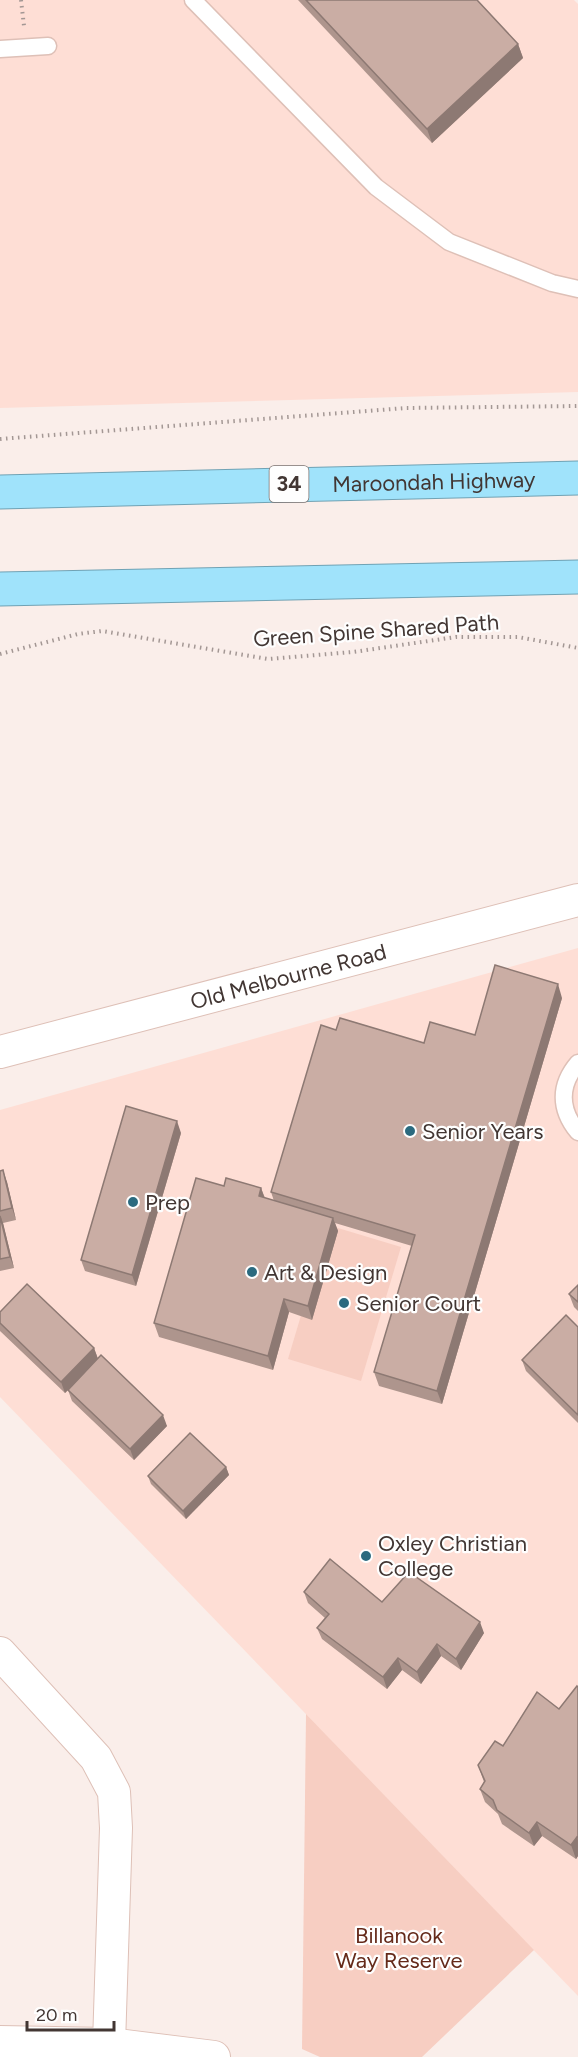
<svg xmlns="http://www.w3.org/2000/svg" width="578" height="2057" font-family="Figtree,sans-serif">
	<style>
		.built { fill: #feded5 }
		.green { fill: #f7cec2 }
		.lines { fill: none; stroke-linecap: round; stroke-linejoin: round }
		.service-casing { stroke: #dec0b7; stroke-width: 19 }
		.minor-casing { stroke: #dec0b7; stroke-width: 34 }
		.trunk-casing { stroke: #70a2b4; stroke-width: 35 }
		.path { stroke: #a39794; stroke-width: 4; stroke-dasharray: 1.5 4.5; stroke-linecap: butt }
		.service { stroke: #fff; stroke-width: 16 }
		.minor { stroke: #fff; stroke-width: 32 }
		.trunk { stroke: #a0e3fb; stroke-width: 33 }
		.wall { fill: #ae958d }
		.shaded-wall { fill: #8d7973 }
		.building { fill: #caada4; stroke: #8d7973; stroke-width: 1.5 }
		.poi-dot { fill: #2b6a7f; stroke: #fefefe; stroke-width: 2 }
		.labels { text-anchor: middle; stroke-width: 4.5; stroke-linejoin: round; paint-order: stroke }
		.shield { fill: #fefefe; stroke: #7a7270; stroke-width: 1.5 }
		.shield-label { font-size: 21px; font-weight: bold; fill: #423633 }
		.street-label { font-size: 22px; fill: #423633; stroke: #fefefe }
		.poi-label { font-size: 22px; fill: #423633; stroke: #fefefe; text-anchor: start }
		.park-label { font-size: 22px; fill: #652a1a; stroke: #fefefe }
	</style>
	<rect width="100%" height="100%" fill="#faeeea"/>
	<g class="built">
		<polygon points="0,0 574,0 578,4 578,392 0,408"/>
		<polygon points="578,948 578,1996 0,1397 0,1110"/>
	</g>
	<g class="green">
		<polygon points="328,1225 401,1247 361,1381 288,1359"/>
		<polygon points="306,1714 534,1950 422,2057 320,2057 302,2049"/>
	</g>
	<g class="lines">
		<defs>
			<g id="service">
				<polyline points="193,0 376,187 449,242 552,283 578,289"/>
				<polyline points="0,49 48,46"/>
				<path d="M 578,1063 C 559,1085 559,1109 578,1132"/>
			</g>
			<g id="minor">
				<path id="s1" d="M 0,1052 L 578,900"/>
				<polyline points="0,1653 96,1758 114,1792 116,1828 109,2044"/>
				<polyline points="0,2042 109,2044 214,2057"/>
			</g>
			<g id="trunk">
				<path id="s2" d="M 0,492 L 578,478"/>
				<polyline points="0,589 578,577"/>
			</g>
		</defs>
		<use href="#service" class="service-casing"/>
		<use href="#minor" class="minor-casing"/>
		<use href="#trunk" class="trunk-casing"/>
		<g class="path">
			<polyline points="21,0 24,26"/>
			<polyline points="0,439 406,408 578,406"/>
			<polyline points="0,654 78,634 102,631 268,659 353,652 456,637 518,637 578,648"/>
		</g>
		<use href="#service" class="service"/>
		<use href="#minor" class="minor"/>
		<use href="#trunk" class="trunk"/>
	</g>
	<g class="wall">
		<polygon points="298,0 477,0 518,44 523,58 432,143"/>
		<polygon points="562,998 442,1404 379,1386 374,1372 412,1246 335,1223 338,1231 312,1320 289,1312 273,1370 159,1337 154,1323 224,1186 261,1188 265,1198 274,1201 271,1192 336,1030 424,1043 475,1035"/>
		<polygon points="181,1133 136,1286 85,1271 81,1260"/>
		<polygon points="0,1171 7,1182 16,1220 3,1223 14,1268 0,1271"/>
		<polygon points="578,1285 578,1311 574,1307 569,1294"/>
		<polygon points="0,1323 94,1348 98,1359 167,1426 134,1460 72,1401 68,1390 65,1393 0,1331"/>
		<polygon points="578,1327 578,1423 526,1371 522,1360"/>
		<polygon points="226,1467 229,1475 186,1519 151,1484 148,1476"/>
		<polygon points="304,1592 382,1602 484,1633 461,1670 441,1656 421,1684 402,1670 387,1689 322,1639 317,1628 325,1618 308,1603"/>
		<polygon points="578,1687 578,1856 576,1859 542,1836 534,1846 502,1824 498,1814 485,1802 480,1789 484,1782 478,1765 503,1746 559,1709"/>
	</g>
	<g class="shaded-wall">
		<polygon points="518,44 523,58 432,143 427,129"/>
		<polygon points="558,984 562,998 442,1404 437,1391"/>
		<polygon points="177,1121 181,1133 136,1286 132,1275"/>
		<polygon points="3,1170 7,1182 16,1220 12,1208"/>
		<polygon points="261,1188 266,1202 259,1196"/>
		<polygon points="0,1215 3,1223 14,1268 10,1257"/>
		<polygon points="333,1218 338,1231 312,1320 308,1306"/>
		<polygon points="284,1299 289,1312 273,1370 268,1356"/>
		<polygon points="94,1348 98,1359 65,1393 61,1382"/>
		<polygon points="163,1415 167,1426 134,1460 130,1449"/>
		<polygon points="226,1467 229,1475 186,1519 183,1511"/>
		<polygon points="480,1622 484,1633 461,1670 456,1659"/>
		<polygon points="437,1644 441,1656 421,1684 417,1672"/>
		<polygon points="398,1658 402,1670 387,1689 383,1677"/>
		<polygon points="537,1822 542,1836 534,1846 529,1833"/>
		<polygon points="577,1837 578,1840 578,1856 576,1859 571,1845"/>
	</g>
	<g class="building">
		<polygon points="306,0 477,0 518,44 427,129"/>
		<polygon points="495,965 558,984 437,1391 374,1372 415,1235 271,1192 321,1025 336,1030 340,1018 424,1043 430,1022 475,1035"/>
		<polygon points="126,1106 177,1121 132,1275 81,1260"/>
		<polygon points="3,1170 12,1208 0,1211 0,1171"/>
		<polygon points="196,1178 224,1186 226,1178 261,1188 259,1196 333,1218 308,1306 284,1299 268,1356 154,1323"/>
		<polygon points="0,1216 10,1257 0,1259"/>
		<polygon points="27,1284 94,1348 61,1382 0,1323 0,1312"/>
		<polygon points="578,1285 578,1302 569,1294"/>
		<polygon points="566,1315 578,1327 578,1415 522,1360"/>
		<polygon points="101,1355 163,1415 130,1449 68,1390"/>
		<polygon points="190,1433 226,1467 183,1511 148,1476"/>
		<polygon points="330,1559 382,1602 409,1572 480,1622 456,1659 437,1644 417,1672 398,1658 383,1677 317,1628 329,1614 304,1592"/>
		<polygon points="577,1686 578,1687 578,1838 577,1837 571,1845 537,1822 529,1833 497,1810 493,1800 480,1789 485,1781 478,1765 495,1741 503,1746 537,1692 559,1709"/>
	</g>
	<g class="poi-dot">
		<circle cx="410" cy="1131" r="6"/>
		<circle cx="133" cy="1202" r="6"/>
		<circle cx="252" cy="1272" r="6"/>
		<circle cx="344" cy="1303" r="6"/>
		<circle cx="366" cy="1556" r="6"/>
	</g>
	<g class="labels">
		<rect class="shield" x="269.5" y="466" width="39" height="36" rx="4.5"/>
		<g class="shield-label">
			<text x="289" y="491">34</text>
		</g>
		<g class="street-label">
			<text dy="8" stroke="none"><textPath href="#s2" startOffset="434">Maroondah Highway</textPath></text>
			<text transform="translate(376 630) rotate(-4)" y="8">Green Spine Shared Path</text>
			<text dy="8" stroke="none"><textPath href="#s1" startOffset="298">Old Melbourne Road</textPath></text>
		</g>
		<g class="poi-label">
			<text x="422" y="1139">Senior Years</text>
			<text x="145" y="1210">Prep</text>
			<text x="264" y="1280">Art &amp; Design</text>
			<text x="356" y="1311">Senior Court</text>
			<text x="378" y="1551">Oxley Christian<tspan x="378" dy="25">College</tspan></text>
		</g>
		<g class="park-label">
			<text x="399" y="1943">Billanook<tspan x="399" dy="25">Way Reserve</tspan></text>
		</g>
	</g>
	<path d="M27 2021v9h87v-9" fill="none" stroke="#423633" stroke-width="3"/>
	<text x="36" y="2021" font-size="18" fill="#423633" stroke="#fefefe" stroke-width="4.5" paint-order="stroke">20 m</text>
</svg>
